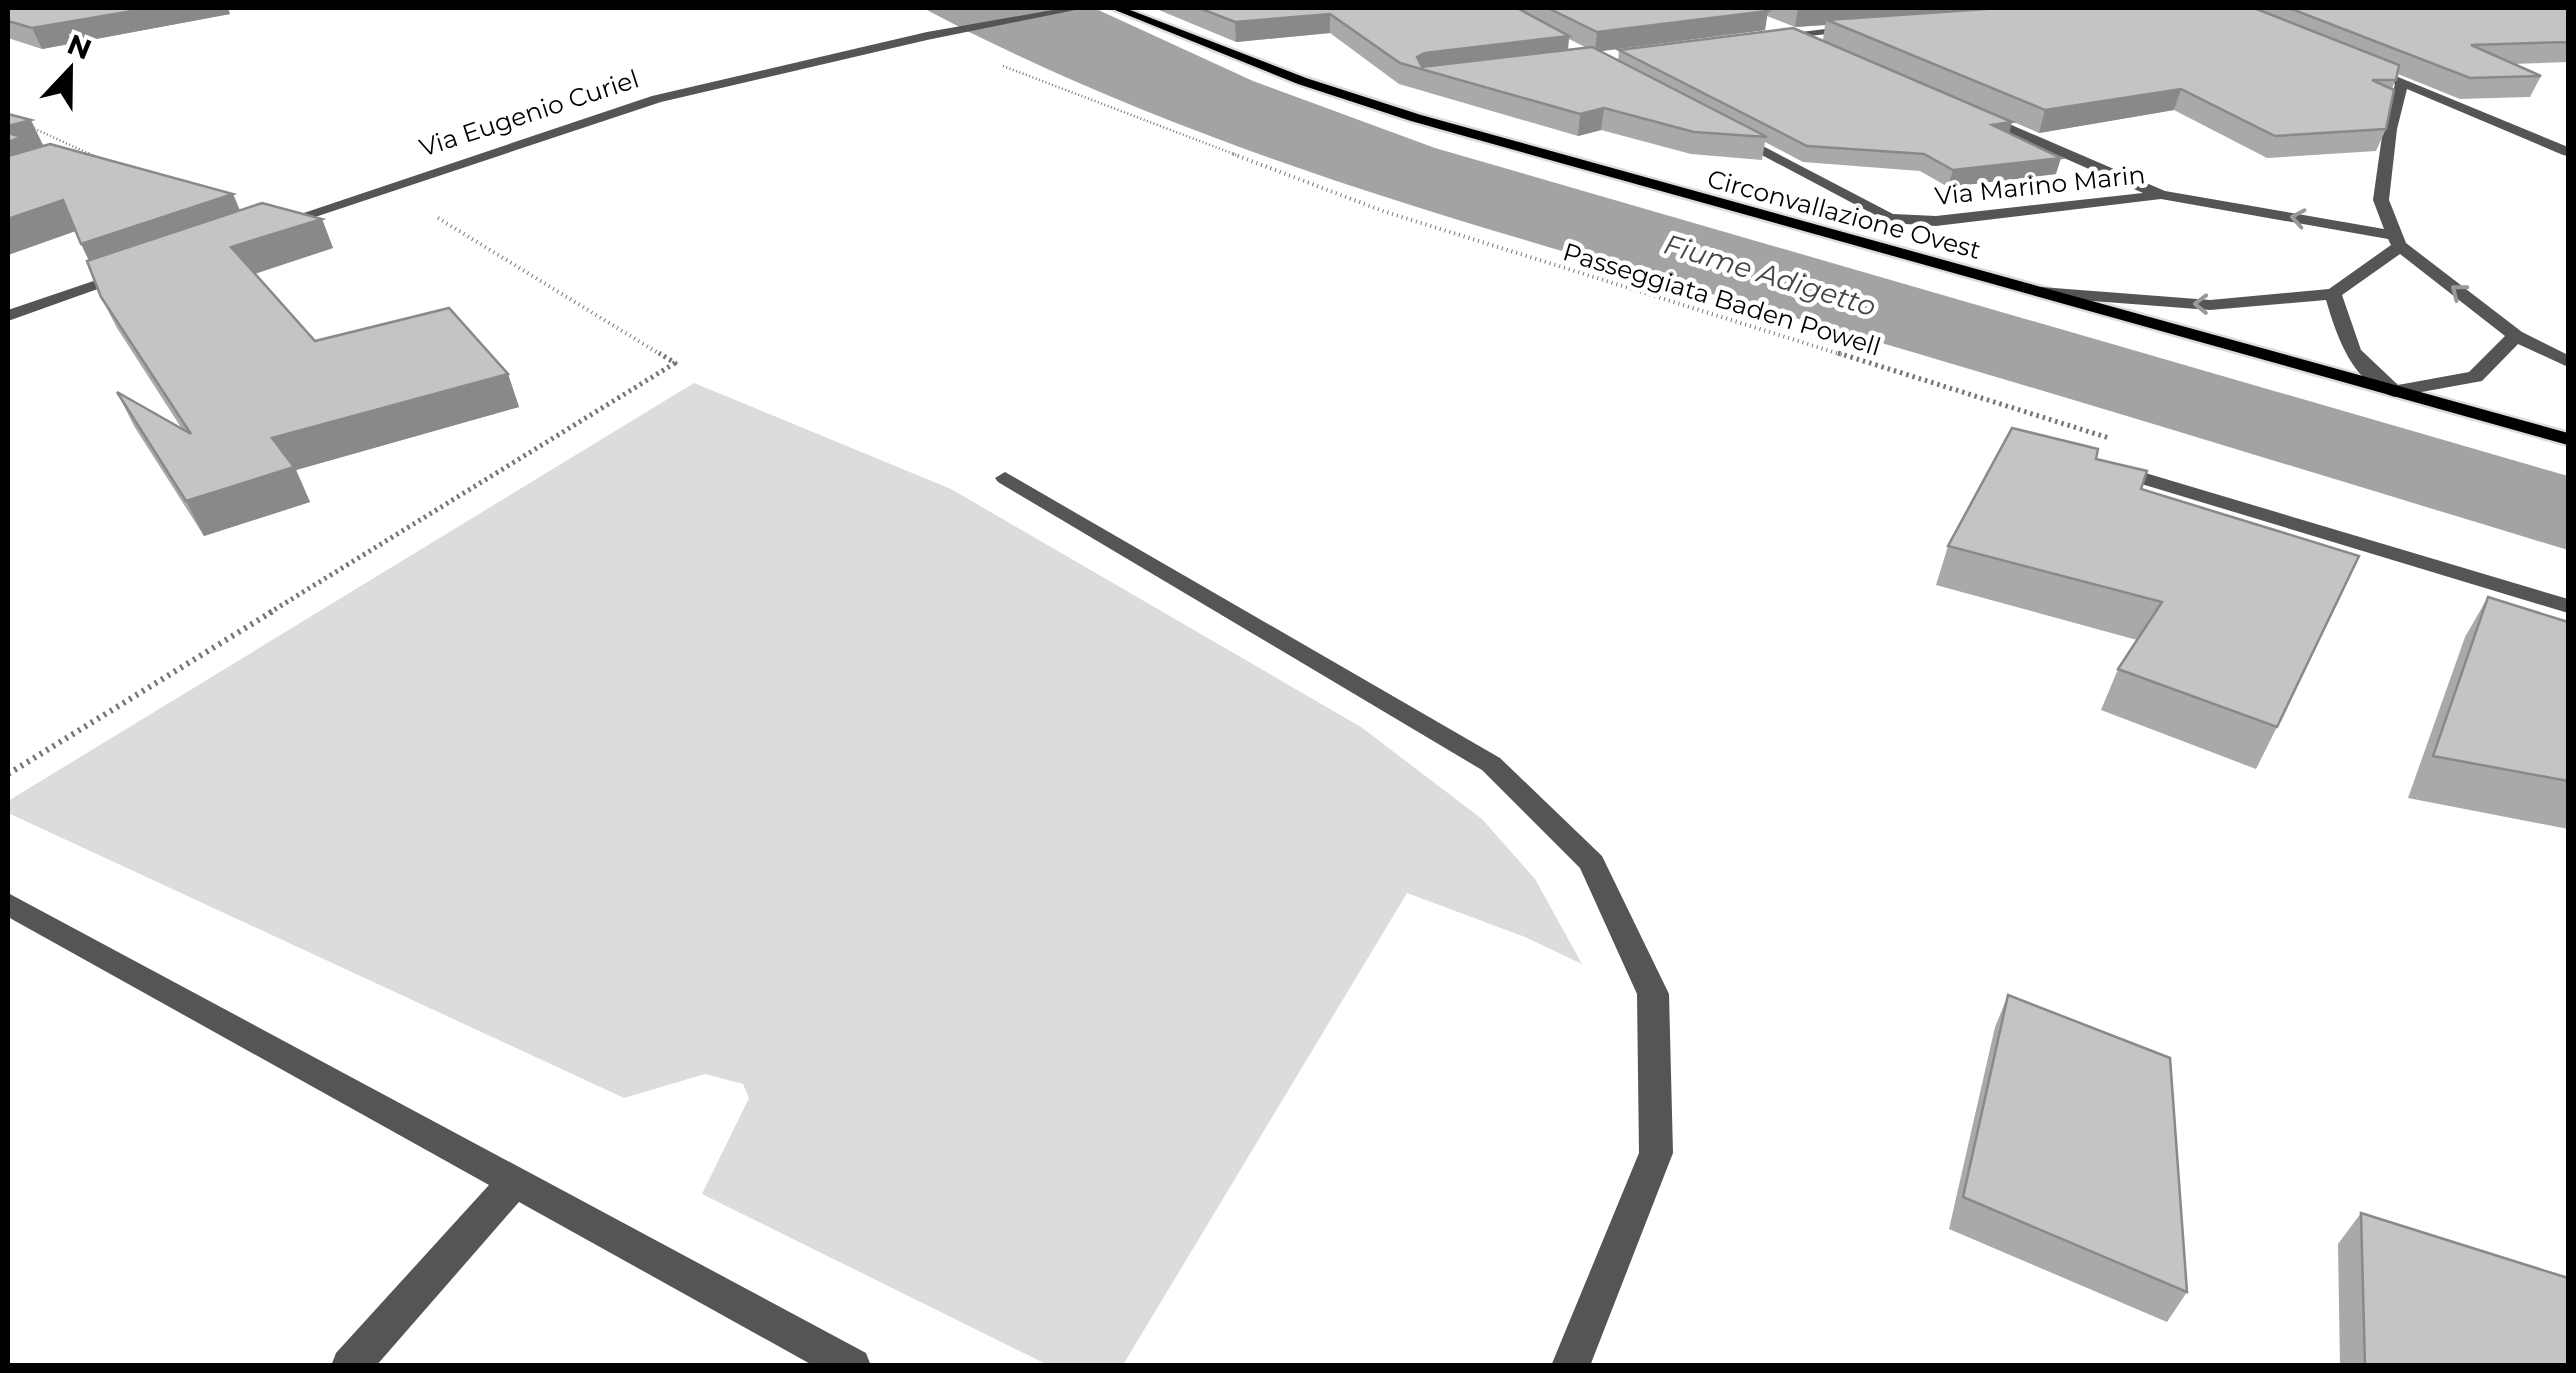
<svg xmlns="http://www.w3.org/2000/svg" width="2576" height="1373" font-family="Montserrat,sans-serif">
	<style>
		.green { fill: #dcdcdc }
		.water { fill: #a3a3a3 }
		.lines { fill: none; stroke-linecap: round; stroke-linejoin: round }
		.major-casing { stroke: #dbdbdb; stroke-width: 5 }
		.path-far3 { stroke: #777; stroke-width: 2.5; stroke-dasharray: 1 2.5; stroke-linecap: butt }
		.path-far2 { stroke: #777; stroke-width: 4; stroke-dasharray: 1 4; stroke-linecap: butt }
		.path-far1 { stroke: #777; stroke-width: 5; stroke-dasharray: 2.5 4; stroke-linecap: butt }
		.path { stroke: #777; stroke-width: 6; stroke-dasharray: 2.5 5; stroke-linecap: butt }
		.minor { fill: #555; fill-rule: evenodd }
		.major { fill: #000; fill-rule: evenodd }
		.wall { fill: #a9a9a9; fill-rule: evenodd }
		.shaded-wall { fill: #898989 }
		.building { fill: #c4c4c4; stroke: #898989; stroke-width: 2.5 }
		.oneway { stroke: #999 }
		.labels { text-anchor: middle; stroke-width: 9; stroke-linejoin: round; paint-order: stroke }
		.far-street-label { font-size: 25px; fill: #000; stroke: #fff }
		.far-water-label { font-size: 28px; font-style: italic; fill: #444; stroke: #fff }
	</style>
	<rect width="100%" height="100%" fill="#fff"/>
	<polygon class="green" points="694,383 951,489 1361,727 1482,819 1535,879 1582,964 1525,937 1407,893 1123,1365 1048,1365 702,1194 749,1098 743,1084 705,1074 624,1098 8,813 8,801"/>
	<path class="water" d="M 923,8 L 1094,8 L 1253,81 L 1435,148 L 2568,476 L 2568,550 C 2310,472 2052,392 1792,317 C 1497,232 1195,153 923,8 Z"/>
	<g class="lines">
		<defs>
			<polygon id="major" points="1110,8 1125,8 1306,78 1421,115 2568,433 2568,445 1411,121 1298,84"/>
		</defs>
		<use href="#major" class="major-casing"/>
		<g class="path-far3">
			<polyline points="1003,66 1239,156"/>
			<polyline points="31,127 94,156"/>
		</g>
		<g class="path-far2">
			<polyline points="88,154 102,160"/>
			<polyline points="1233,154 1383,211 1846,356"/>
			<polyline points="438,218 663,356"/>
		</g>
		<g class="path-far1">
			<polyline points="1838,353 2109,438"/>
			<polyline points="269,613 675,363 659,353"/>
		</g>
		<polyline class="path" points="8,774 273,611"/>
		<g class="minor">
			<polygon points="1064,8 1085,8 927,40 661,102 279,229 265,226 652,96 927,32"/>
			<polygon points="1859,25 1863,30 1774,40 1768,36"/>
			<path d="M 2364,63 L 2568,147 L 2568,156 L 2563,155 L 2407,89 L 2397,129 L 2389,200 L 2406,243 L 2522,332 L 2568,355 L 2568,367 L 2518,344 L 2482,381 L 2394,397 C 2352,383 2337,337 2326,300 L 2210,310 L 2041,297 L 2033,292 L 2041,287 L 2210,300 L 2329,289 L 2391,245 L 2388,239 L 2161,199 L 1936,226 L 1890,223 L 1726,136 L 1738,133 L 1893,214 L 1936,216 L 2143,193 L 1974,118 L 1974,112 L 1979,111 L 2165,191 L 2384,229 L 2373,200 L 2383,129 L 2395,84 L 2360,70 ZM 2400,254 L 2505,336 L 2469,372 L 2398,385 L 2361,350 L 2342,295 Z"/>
			<polygon points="120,272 134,276 8,321 8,310"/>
			<polygon points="2132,469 2568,599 2568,613 2125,479 2122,475 2125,471"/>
			<polygon points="1005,472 1500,758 1602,856 1669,994 1673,1153 1590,1366 1551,1366 1639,1153 1637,994 1580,868 1482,770 998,482 995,478"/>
			<polygon points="8,893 866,1353 871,1366 814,1366 519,1202 376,1366 331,1366 336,1353 489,1185 8,917"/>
		</g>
		<use href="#major" class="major"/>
	</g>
	<g class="wall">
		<polygon points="8,8 228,8 230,14 42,49 8,38"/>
		<path d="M 1154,8 L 2568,8 L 2568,62 L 2512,64 L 2541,76 L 2530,97 L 2460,99 L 2398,74 L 2392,89 L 2386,129 L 2376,151 L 2267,158 L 2174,110 L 2039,133 L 1823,40 L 1825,25 L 1795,27 L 1767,16 L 1765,30 L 1600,51 L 1618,61 L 1619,50 L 2009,133 L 2056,174 L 1948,187 L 1920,171 L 1803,162 L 1765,142 L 1762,160 L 1691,154 L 1601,130 L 1578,136 L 1399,84 L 1330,33 L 1236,42 ZM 1569,39 L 1587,48 L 1568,50 Z"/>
		<polygon points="8,114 44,146 233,194 240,210 322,219 333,248 255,274 315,341 508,374 519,407 296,470 310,502 204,536 134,426 117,392 182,429 117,328 101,297 89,261 76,231 8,255"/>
		<polygon points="2096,459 2141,489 2277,727 2256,769 2101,710 2118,669 2137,640 1936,585 1948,546"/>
		<polygon points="2488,597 2568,622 2568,829 2408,798 2465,637"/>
		<polygon points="2008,995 2187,1292 2167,1322 1949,1229 1995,1027"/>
		<polygon points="2361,1213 2568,1366 2340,1366 2338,1244"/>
	</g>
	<g class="shaded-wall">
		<polygon points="150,8 228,8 230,14 42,49 32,28"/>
		<polygon points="1798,8 2111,8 1827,20 1825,25 1795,27"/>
		<polygon points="1768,11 1765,30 1595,52 1597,32"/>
		<polygon points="1330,14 1330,33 1236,42 1235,22"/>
		<polygon points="1569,36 1567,56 1417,68 1417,57 1425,53"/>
		<polygon points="2181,89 2174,110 2039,133 2045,110"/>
		<polygon points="1604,108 1601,130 1578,136 1580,114"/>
		<polygon points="31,120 44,147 8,175 8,126"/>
		<polygon points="2012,122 2008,138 1992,125"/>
		<polygon points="2061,158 2056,174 1948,187 1953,170"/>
		<polygon points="233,194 245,224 96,275 81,244"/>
		<polygon points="63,200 78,230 8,255 8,219"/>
		<polygon points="322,219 333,248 244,277 231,247"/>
		<polygon points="508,374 519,407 296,470 310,502 204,536 186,501 272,438"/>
	</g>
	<g class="building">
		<polygon points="8,8 150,8 32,28 8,21"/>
		<polygon points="1199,8 1517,8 1569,36 1425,53 1417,57 1422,67 1592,47 1767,137 1694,132 1604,108 1580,114 1400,63 1330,14 1235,22"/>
		<polygon points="1548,8 1762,8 1768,11 1597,32"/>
		<polygon points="2000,8 2254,8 2399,65 2396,80 2372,80 2394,90 2386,129 2275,136 2181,89 2045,110 1827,20"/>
		<polygon points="2289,8 2568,8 2568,42 2471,45 2541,76 2470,78"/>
		<polygon points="1793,28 2012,122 1992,125 2061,158 1953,170 1924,154 1807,146 1619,50"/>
		<polygon points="8,114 31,120 8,126"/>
		<polygon points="8,133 22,137 8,142"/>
		<polygon points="50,144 233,194 81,244 63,200 8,219 8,156"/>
		<polygon points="262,203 322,219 231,247 315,341 449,308 508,374 272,438 294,467 186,501 117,392 191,434 101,297 87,261"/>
		<polygon points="2012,428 2098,449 2096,459 2147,471 2141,489 2359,556 2277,727 2118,669 2162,602 1948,546"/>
		<polygon points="2488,597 2568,622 2568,781 2433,756"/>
		<polygon points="2008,995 2170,1058 2187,1292 1963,1197"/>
		<polygon points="2361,1213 2568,1278 2568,1366 2365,1366"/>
	</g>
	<defs><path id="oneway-chevron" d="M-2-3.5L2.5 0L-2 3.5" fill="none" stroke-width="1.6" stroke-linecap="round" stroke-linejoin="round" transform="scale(2.5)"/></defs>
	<g class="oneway">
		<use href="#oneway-chevron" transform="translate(2298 218) rotate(-170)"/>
		<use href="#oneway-chevron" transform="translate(2458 291) rotate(-142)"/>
		<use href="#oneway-chevron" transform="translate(2201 304) rotate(-179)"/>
	</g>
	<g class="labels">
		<g class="far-street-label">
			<text transform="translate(529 113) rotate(-18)" y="9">Via Eugenio Curiel</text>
			<text transform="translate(2040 185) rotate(-6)" y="9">Via Marino Marin</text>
			<text transform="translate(1844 214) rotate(15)" y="9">Circonvallazione Ovest</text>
			<text transform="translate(1722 299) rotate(17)" y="9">Passeggiata Baden Powell</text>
		</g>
		<g class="far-water-label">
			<text transform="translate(1770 275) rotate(17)" y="10">Fiume Adigetto</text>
		</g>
	</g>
	<rect width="2576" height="1373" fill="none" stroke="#000000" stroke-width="20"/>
	<g transform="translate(70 70) rotate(22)" stroke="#ffffff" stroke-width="8" paint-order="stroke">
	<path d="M0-8L18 38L0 25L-18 38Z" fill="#000000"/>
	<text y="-15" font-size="28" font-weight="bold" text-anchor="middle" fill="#000000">N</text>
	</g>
</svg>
